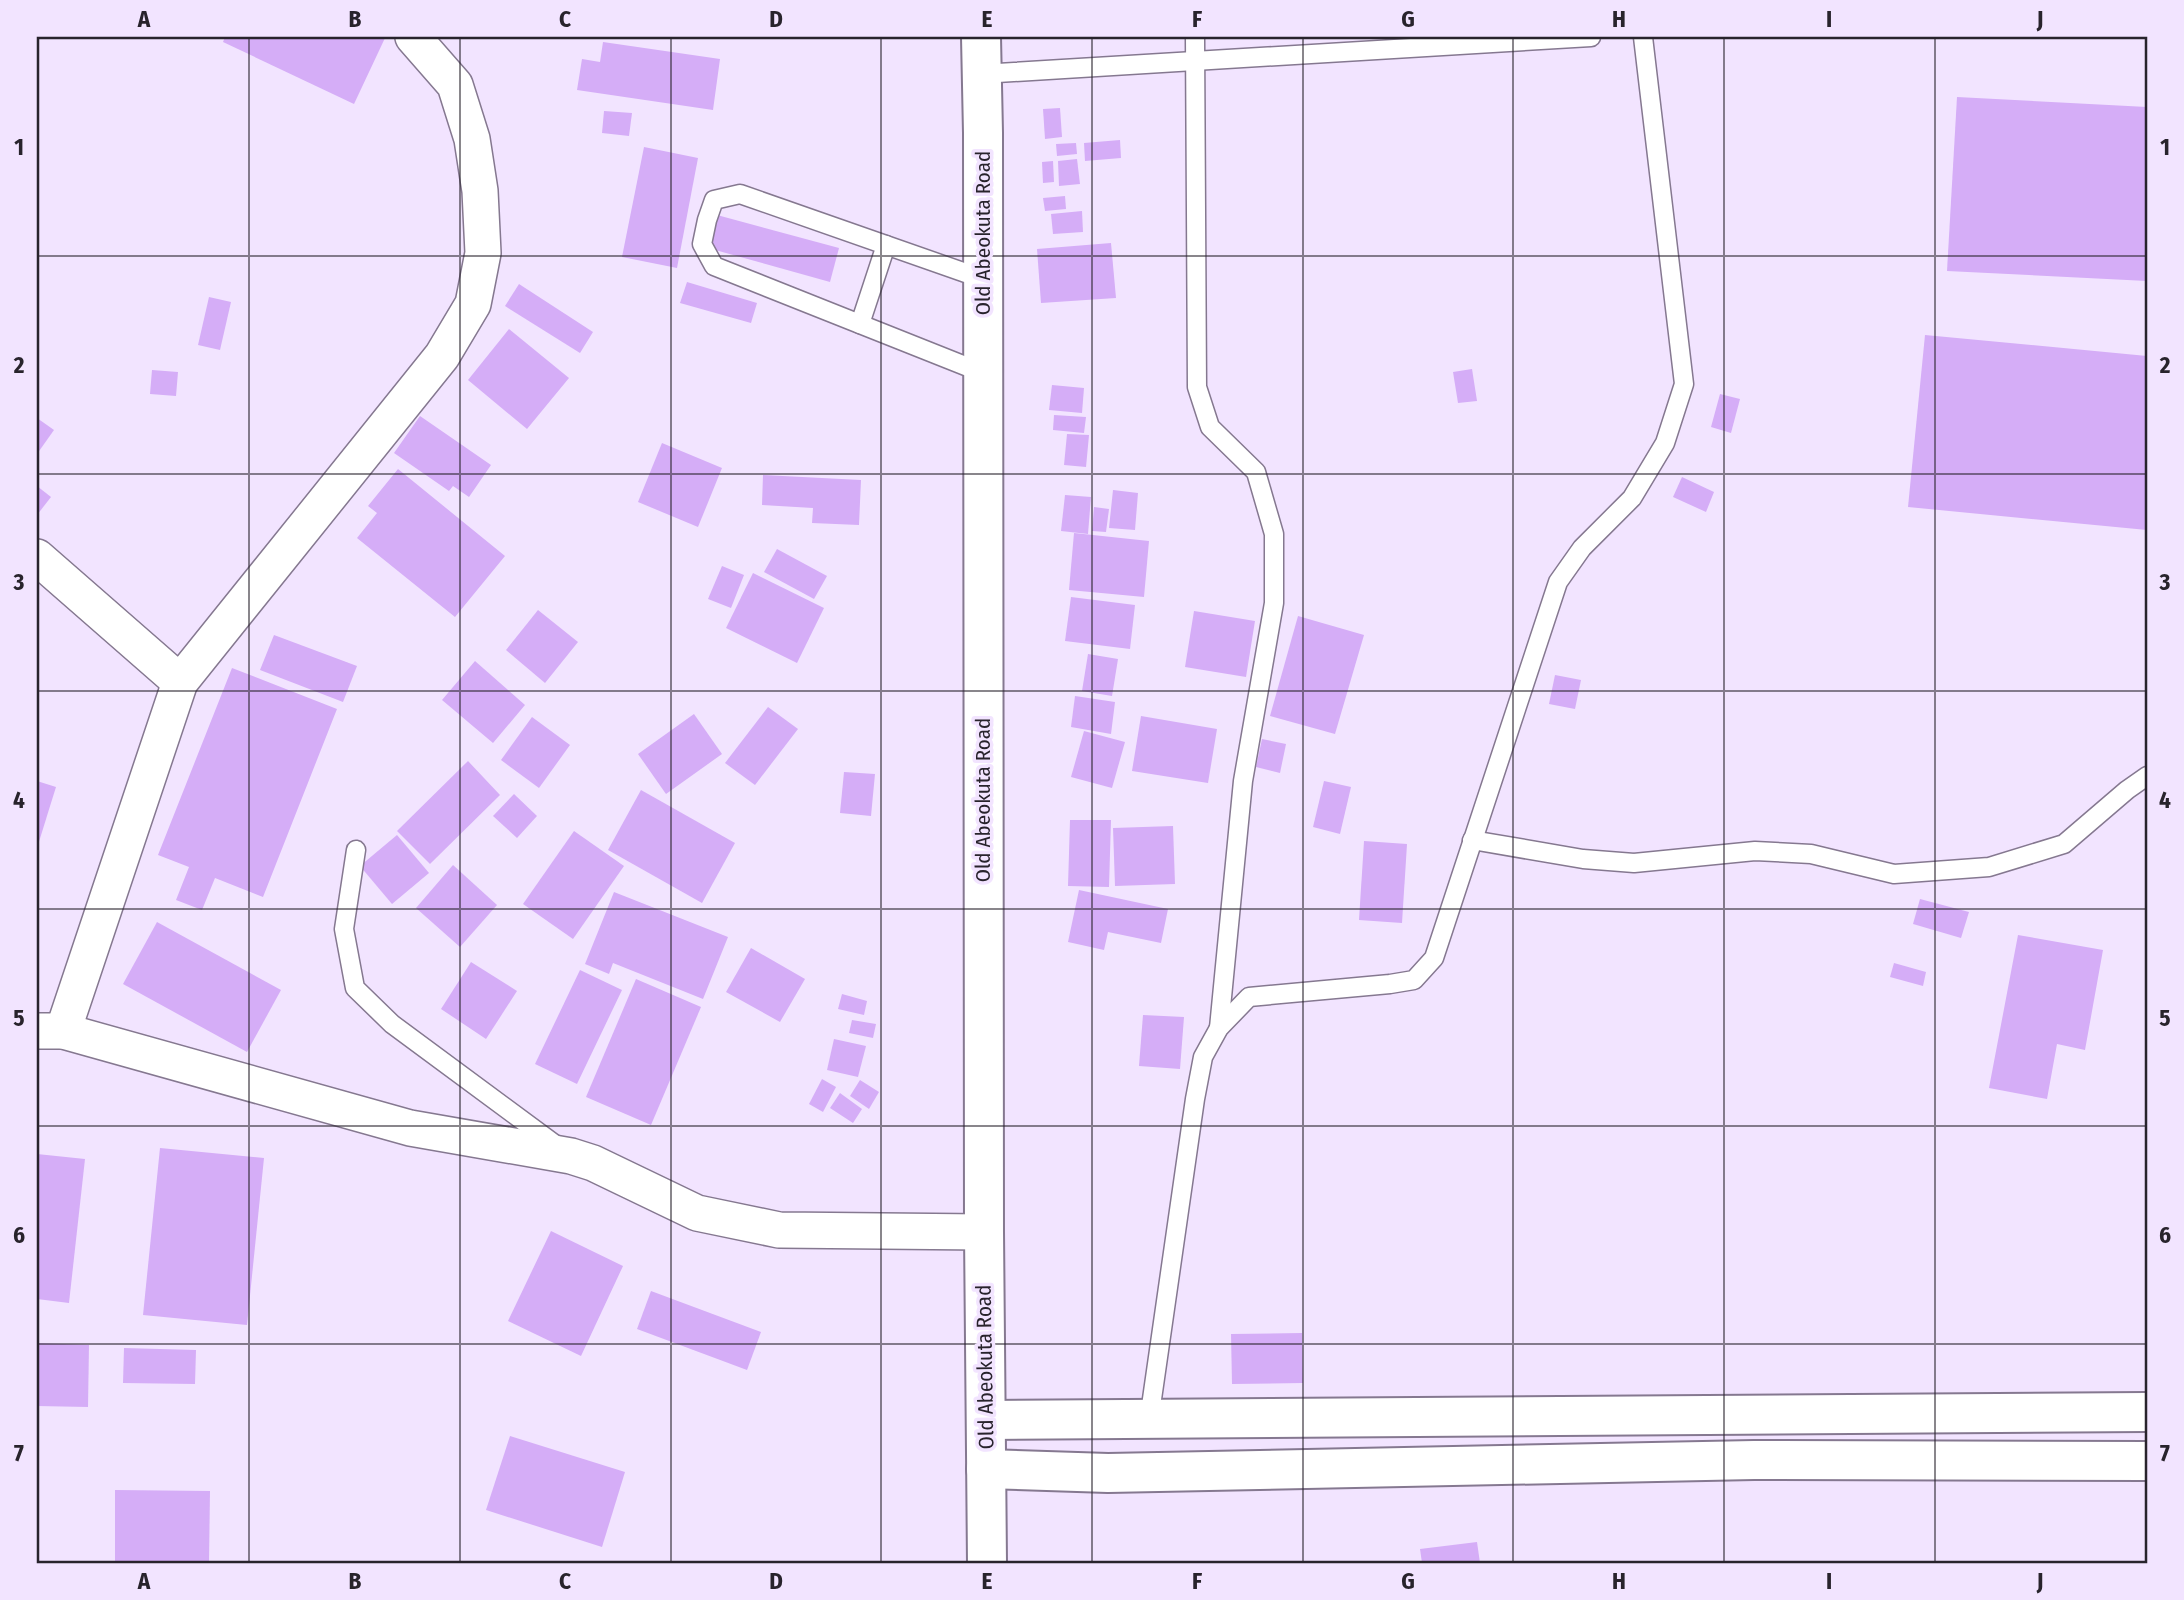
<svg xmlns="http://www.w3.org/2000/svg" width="2184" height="1600" font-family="'Fira Sans Condensed',sans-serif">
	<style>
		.building { fill: #d5adf7 }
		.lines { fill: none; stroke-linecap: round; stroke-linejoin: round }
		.service-casing { stroke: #857890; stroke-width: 21 }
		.minor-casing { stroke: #857890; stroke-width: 38 }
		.tertiary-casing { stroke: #857890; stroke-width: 42 }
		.trunk-casing { stroke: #857890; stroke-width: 42 }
		.service { stroke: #fff; stroke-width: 18 }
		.minor { stroke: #fff; stroke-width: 35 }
		.tertiary { stroke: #fff; stroke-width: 38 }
		.trunk { stroke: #fff; stroke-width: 38 }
		.grid { fill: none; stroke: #28232c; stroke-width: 2; stroke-opacity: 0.55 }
		.labels { text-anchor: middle; stroke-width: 7; stroke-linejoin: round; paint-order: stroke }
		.street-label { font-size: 21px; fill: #28232c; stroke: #f2e4ff }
		.neatline { fill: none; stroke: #28232c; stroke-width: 2.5 }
		.grid-label { font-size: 23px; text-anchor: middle; font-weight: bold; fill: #28232c }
	</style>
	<rect width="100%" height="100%" fill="#f2e4ff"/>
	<g class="building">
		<polygon points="225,37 382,37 385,38 354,104 223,42"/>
		<polygon points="603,42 720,59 713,110 577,90 582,59 600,62"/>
		<polygon points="1957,97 2147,107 2147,281 1947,271"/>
		<polygon points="1060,108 1062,137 1045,139 1043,109"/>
		<polygon points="604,111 632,113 629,136 602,133"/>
		<polygon points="1120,140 1121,158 1085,161 1084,143"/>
		<polygon points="1076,143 1077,154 1057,156 1056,144"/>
		<polygon points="644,147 698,158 677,268 622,257"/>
		<polygon points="1077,159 1080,184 1059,186 1058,161"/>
		<polygon points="1053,161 1054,182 1043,183 1042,162"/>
		<polygon points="1065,196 1066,209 1045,211 1043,198"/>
		<polygon points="1082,211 1083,232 1053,234 1051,214"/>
		<polygon points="717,215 839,248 830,282 708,248"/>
		<polygon points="1111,243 1116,298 1041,303 1037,249"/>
		<polygon points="687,282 757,303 751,323 680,303"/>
		<polygon points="519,284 593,332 580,353 505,306"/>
		<polygon points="209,297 231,302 220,350 198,345"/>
		<polygon points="509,329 569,378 527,429 468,380"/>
		<polygon points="1925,335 2147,356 2147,530 1908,507"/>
		<polygon points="1472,369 1477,401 1458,403 1453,372"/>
		<polygon points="152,370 178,372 176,396 150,394"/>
		<polygon points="1052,385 1084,388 1082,413 1049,410"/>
		<polygon points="1720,394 1740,399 1731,433 1711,427"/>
		<polygon points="1054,415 1086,417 1084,433 1053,430"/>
		<polygon points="420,416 491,465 469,497 453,486 449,491 394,453"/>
		<polygon points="37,418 54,430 37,454"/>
		<polygon points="1067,434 1089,435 1086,467 1064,465"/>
		<polygon points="662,443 722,468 698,527 638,502"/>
		<polygon points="398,469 505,556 455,617 357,538 377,513 368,506"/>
		<polygon points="763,475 861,480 859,525 812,523 813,508 762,505"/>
		<polygon points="1682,477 1714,492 1706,512 1673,497"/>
		<polygon points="37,486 51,497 37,515"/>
		<polygon points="1113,490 1138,493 1135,530 1109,528"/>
		<polygon points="1065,495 1091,497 1088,534 1061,531"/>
		<polygon points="1094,507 1109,509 1106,532 1092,531"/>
		<polygon points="1074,533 1149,541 1144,597 1069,590"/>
		<polygon points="777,549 827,576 814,599 764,572"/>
		<polygon points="722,566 744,575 731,608 708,599"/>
		<polygon points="753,573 824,608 797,663 726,628"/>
		<polygon points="1071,597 1135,605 1130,649 1065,641"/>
		<polygon points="538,610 578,642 545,683 506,650"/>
		<polygon points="1194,611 1255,621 1246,677 1185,667"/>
		<polygon points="1298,616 1364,635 1335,734 1270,716"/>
		<polygon points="274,635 357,666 343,702 260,670"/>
		<polygon points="1088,654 1118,659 1112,696 1082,691"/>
		<polygon points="475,661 525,705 493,743 442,700"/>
		<polygon points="232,668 337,709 263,897 215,878 202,910 176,900 189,867 158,855"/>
		<polygon points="1555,675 1581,680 1575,709 1549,704"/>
		<polygon points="1075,696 1115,702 1111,734 1071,727"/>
		<polygon points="768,707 798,729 755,785 725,763"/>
		<polygon points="694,714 722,754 666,794 638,754"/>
		<polygon points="1141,716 1217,729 1208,783 1132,771"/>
		<polygon points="532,717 570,745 539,788 501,760"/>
		<polygon points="1084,731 1125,742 1112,788 1071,777"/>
		<polygon points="1262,739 1286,744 1280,773 1256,767"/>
		<polygon points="468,761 500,795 430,864 397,831"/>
		<polygon points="844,772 875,774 871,816 840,813"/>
		<polygon points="37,781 56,787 37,848"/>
		<polygon points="1324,781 1351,787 1340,834 1313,827"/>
		<polygon points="641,790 735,843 702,903 608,850"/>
		<polygon points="514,794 537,816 517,838 493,816"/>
		<polygon points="1070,820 1111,820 1109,887 1068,886"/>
		<polygon points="1173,826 1175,884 1115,886 1113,828"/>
		<polygon points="574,831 624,866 573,939 523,904"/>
		<polygon points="397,835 429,873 392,904 360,866"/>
		<polygon points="1364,841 1407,844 1402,923 1359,920"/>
		<polygon points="453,865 497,905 460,947 416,908"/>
		<polygon points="1079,890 1168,909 1161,943 1108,932 1104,950 1068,942"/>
		<polygon points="614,892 728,937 703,999 613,963 609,974 585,964"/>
		<polygon points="1920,899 1969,912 1961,938 1913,924"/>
		<polygon points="157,922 281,990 247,1052 123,984"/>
		<polygon points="2018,935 2103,950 2085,1050 2057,1044 2047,1099 1989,1088"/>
		<polygon points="751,948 805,979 780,1022 726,992"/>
		<polygon points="471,962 517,991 486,1039 441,1009"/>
		<polygon points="1894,963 1926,972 1923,986 1890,977"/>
		<polygon points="580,970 622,990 577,1084 535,1064"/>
		<polygon points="636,979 701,1007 651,1125 586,1097"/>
		<polygon points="842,994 867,1001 864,1015 838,1009"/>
		<polygon points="1143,1015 1184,1017 1180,1069 1139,1066"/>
		<polygon points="852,1020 876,1024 873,1038 849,1033"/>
		<polygon points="834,1039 866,1046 858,1077 827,1070"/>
		<polygon points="822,1079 836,1087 823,1112 809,1104"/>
		<polygon points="860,1080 879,1092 869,1109 850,1096"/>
		<polygon points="840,1093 862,1109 853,1123 830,1108"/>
		<polygon points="160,1148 264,1158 247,1325 143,1315"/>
		<polygon points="37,1154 85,1159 69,1303 37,1299"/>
		<polygon points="551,1231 623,1266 581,1356 508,1321"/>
		<polygon points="651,1291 761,1332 747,1370 637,1329"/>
		<polygon points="1302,1333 1303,1383 1232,1384 1231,1334"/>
		<polygon points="37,1343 89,1345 88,1407 37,1406"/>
		<polygon points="124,1348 196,1350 195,1384 123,1383"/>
		<polygon points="510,1436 625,1472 602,1547 486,1510"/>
		<polygon points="115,1490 210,1491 209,1563 115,1563"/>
		<polygon points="1477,1542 1480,1563 1422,1563 1420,1549"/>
	</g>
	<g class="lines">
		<defs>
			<g id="service">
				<polyline points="1195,37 1197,387 1210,427 1256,472 1274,534 1274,603 1243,781 1219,1028"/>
				<polyline points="981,74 1591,37"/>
				<polyline points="860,324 886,245"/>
				<polyline points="983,373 714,266 702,244 707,220 714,200 740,194 983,279"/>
				<polyline points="1472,840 1583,859 1634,863 1755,851 1811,854 1894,874 1989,867 2064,844 2127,790 2147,776"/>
				<polyline points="356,850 344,929 355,988 392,1024 557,1146"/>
				<polyline points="1149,1420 1195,1099 1203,1057 1219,1028 1249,997 1390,984 1414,980 1434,958 1558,582 1582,548 1632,498 1665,443 1684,384 1643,37"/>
			</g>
			<g id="minor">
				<polyline points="37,557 180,682"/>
				<polyline points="37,1031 63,1031 410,1128 571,1156 593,1163 697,1213 779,1230 984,1232"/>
				<polyline points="63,1031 180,682 442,356 473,304 483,253 480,191 472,139 455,85 413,37"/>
			</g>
			<g id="tertiary">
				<polyline points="986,1420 2147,1412"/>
				<polyline points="986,1469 1108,1473 1754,1460 2147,1461"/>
			</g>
			<polyline id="trunk" points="981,37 983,133 984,1232 987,1563"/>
		</defs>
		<use href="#service" class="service-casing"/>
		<use href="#minor" class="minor-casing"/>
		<use href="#tertiary" class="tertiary-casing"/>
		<use href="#trunk" class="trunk-casing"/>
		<use href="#service" class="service"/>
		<use href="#minor" class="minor"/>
		<use href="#tertiary" class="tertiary"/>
		<use href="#trunk" class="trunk"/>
	</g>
	<path class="grid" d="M 249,37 L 249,1563M 460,37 L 460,1563M 671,37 L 671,1563M 881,37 L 881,1563M 1092,37 L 1092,1563M 1303,37 L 1303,1563M 1513,37 L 1513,1563M 1724,37 L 1724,1563M 1935,37 L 1935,1563M 37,256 L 2147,256M 37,474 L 2147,474M 37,691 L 2147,691M 37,909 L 2147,909M 37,1126 L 2147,1126M 37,1344 L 2147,1344"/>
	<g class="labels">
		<g class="street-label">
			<text transform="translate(983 233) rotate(-90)" y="7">Old Abeokuta Road</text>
			<text transform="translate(983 800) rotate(-90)" y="7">Old Abeokuta Road</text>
			<text transform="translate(985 1367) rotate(-91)" y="7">Old Abeokuta Road</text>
		</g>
	</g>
	<rect width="2184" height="1600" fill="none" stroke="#f2e4ff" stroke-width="77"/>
	<rect x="38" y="38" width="2108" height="1524" class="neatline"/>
	<g class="grid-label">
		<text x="144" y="27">A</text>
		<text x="355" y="27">B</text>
		<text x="565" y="27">C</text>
		<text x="776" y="27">D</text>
		<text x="987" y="27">E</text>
		<text x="1197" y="27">F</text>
		<text x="1408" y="27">G</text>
		<text x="1619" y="27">H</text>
		<text x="1829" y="27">I</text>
		<text x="2040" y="27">J</text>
		<text x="19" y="155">1</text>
		<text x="2165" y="155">1</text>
		<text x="19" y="373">2</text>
		<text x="2165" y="373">2</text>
		<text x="19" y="590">3</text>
		<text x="2165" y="590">3</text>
		<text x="19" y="808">4</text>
		<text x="2165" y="808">4</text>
		<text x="19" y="1026">5</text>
		<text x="2165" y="1026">5</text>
		<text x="19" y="1243">6</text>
		<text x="2165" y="1243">6</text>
		<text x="19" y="1461">7</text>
		<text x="2165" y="1461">7</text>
		<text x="144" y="1589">A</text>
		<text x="355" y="1589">B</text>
		<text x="565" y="1589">C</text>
		<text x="776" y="1589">D</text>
		<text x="987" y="1589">E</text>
		<text x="1197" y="1589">F</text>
		<text x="1408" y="1589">G</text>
		<text x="1619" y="1589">H</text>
		<text x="1829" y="1589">I</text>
		<text x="2040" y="1589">J</text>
	</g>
</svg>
